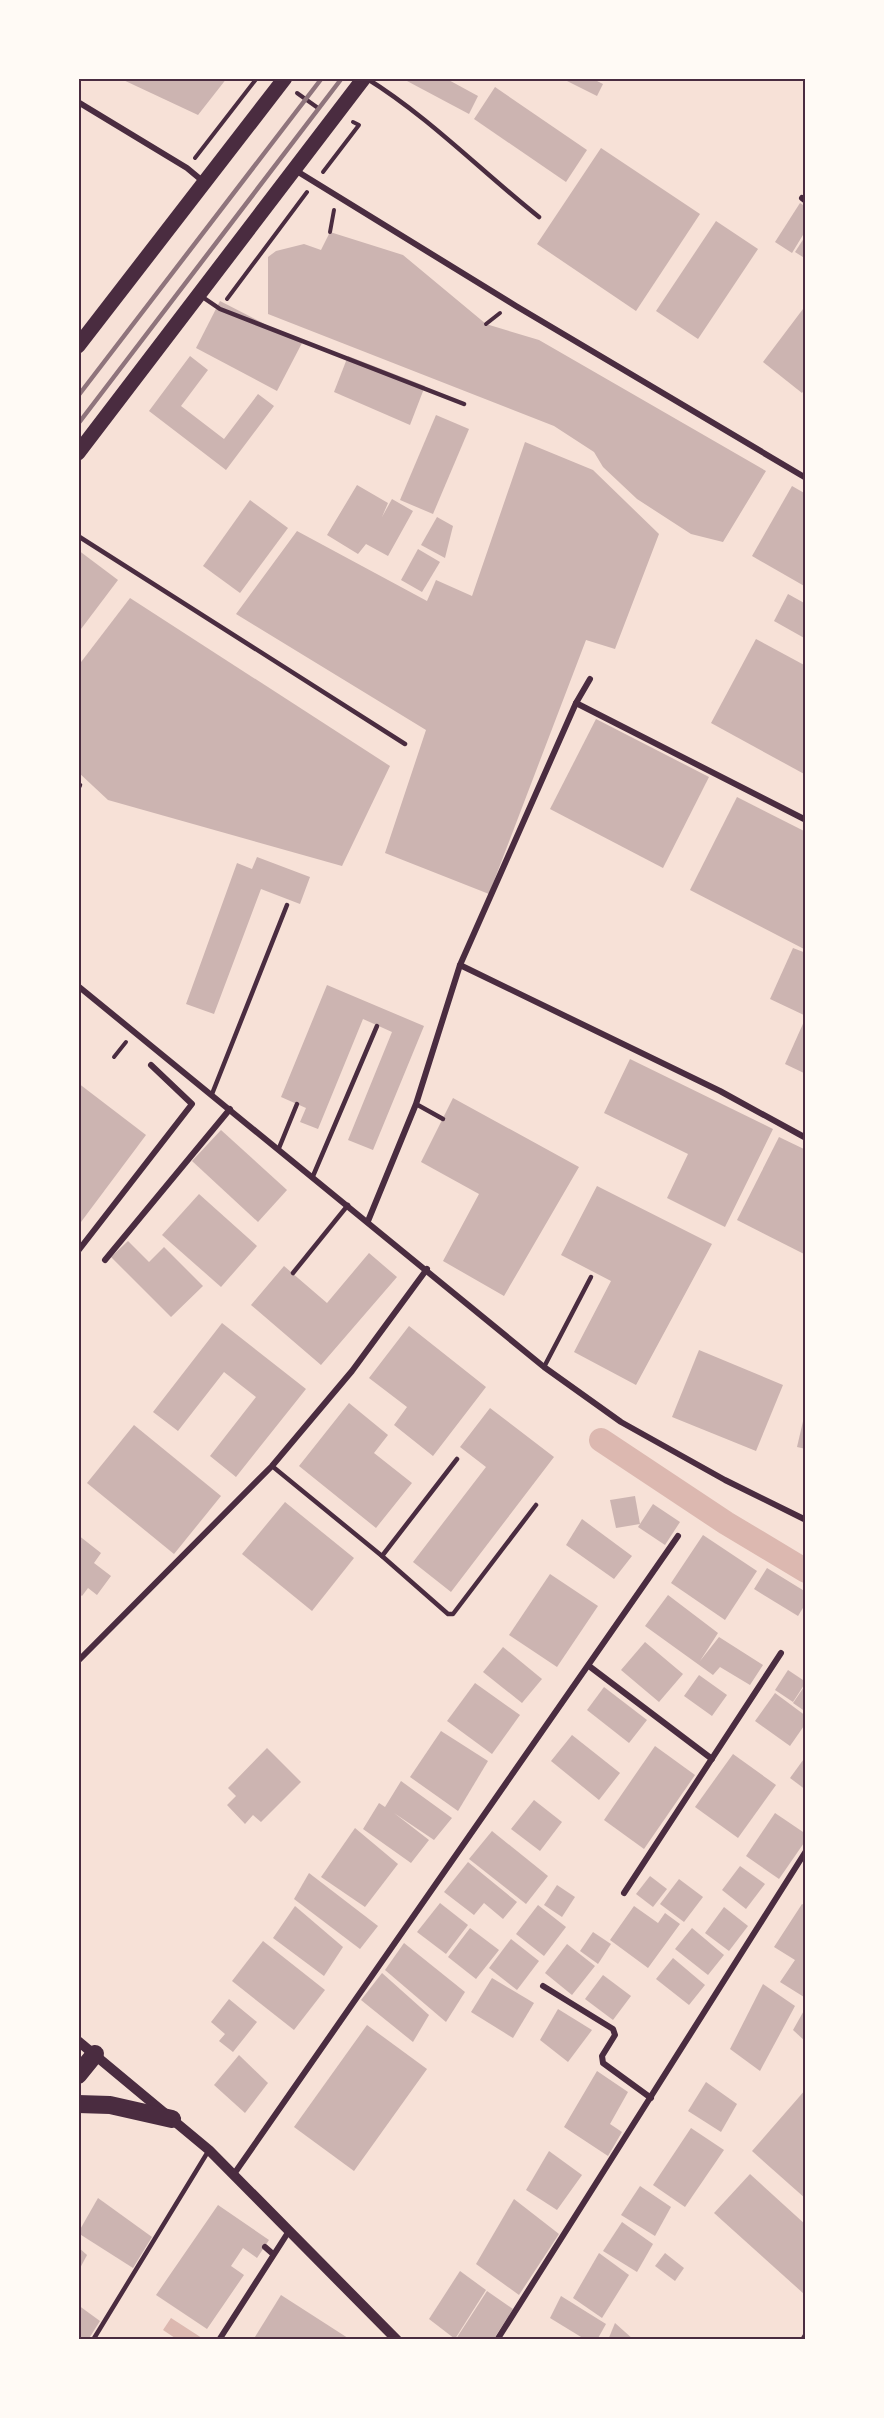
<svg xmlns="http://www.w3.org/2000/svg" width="884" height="2418" font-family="Rubik,sans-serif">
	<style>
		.water { fill: #dcb8b0 }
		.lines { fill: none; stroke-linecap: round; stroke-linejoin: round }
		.canal { stroke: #dcb8b0; stroke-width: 24 }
		.building { fill: #ccb4b1 }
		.path { stroke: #4a2c40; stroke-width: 4 }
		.service { stroke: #4a2c40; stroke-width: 4.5 }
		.minor { stroke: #4a2c40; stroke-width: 6 }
		.tertiary { stroke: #4a2c40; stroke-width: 10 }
		.primary { stroke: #4a2c40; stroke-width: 15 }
		.motorway { stroke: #4a2c40; stroke-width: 18 }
		.rail { stroke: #8f747c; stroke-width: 4.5 }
		.neatline { fill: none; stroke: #4a2c40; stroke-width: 2 }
	</style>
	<rect width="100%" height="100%" fill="#f7e1d7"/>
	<polygon class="water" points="171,2318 205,2340 178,2340 163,2330"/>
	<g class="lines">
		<polyline class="canal" points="601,1440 726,1523 806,1571"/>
	</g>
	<g class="building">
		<polygon points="119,78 227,78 198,115"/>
		<polygon points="408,78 445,78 478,96 469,114 407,81"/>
		<polygon points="561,78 591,78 603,84 597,96"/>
		<polygon points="495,87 587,150 566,182 474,119"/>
		<polygon points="601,148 700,214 636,311 537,244"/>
		<polygon points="800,203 806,207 806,230 792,253 775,242"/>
		<polygon points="716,221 758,249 698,339 656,311"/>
		<polygon points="330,232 403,255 486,324 539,340 766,471 723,542 691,534 637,499 603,467 594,452 554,426 268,314 268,257 276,251 304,244 321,250"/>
		<polygon points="806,235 806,259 795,252"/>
		<polygon points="220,301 302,343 277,391 196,348"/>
		<polygon points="806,305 806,387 802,393 763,362"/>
		<polygon points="190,356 208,370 181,406 224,439 258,394 274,406 226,470 149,411"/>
		<polygon points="348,356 425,386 410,425 334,392"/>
		<polygon points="436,415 469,429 433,514 400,500"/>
		<polygon points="525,442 593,470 659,534 615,649 586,640 489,894 385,853 426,730 236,614 297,531 427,601 436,580 472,596"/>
		<polygon points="357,485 388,503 382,517 392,499 413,511 388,556 366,544 358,554 327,535"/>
		<polygon points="792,486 806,494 806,587 752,556"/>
		<polygon points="250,500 288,528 240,593 203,566"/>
		<polygon points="437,517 453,526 445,558 421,545"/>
		<polygon points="418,549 440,562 422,592 401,580"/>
		<polygon points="78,550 118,580 78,633"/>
		<polygon points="788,594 806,604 806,639 774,621"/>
		<polygon points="130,598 390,766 342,866 108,800 78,772 78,666"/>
		<polygon points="756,639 806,666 806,775 711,723"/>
		<polygon points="596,719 709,777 663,868 550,809"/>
		<polygon points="737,797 806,832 806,944 804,949 690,890"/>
		<polygon points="257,857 310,877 300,904 261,889 214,1014 186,1004 237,863 252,869"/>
		<polygon points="793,948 806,953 806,1016 770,999"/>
		<polygon points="327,985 424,1026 373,1150 348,1140 392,1032 363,1019 318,1129 300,1122 306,1108 281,1097"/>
		<polygon points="806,1017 806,1074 785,1064"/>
		<polygon points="630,1059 773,1129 725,1227 667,1198 688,1154 604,1113"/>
		<polygon points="78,1083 146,1135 78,1226"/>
		<polygon points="453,1098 579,1167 504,1296 443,1261 479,1194 421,1162"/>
		<polygon points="221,1130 287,1190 258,1222 192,1161"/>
		<polygon points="779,1137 806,1150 806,1255 737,1220"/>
		<polygon points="597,1186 712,1244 636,1385 574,1352 611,1281 561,1255"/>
		<polygon points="199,1194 257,1246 221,1287 162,1235"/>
		<polygon points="128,1241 149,1262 164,1247 203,1286 171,1317 111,1257"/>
		<polygon points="369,1253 397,1277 321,1365 251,1305 284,1266 327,1303"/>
		<polygon points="222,1323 306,1389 236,1477 210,1456 256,1397 224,1372 178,1431 153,1412"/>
		<polygon points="409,1326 486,1387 433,1456 394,1425 407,1407 369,1378"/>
		<polygon points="699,1350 783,1385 756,1451 672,1417"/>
		<polygon points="349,1403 388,1435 374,1453 412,1483 376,1528 299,1466"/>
		<polygon points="490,1408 554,1457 451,1592 413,1562 486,1467 460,1447"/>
		<polygon points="804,1417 806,1417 806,1449 797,1447"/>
		<polygon points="134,1425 221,1496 174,1554 87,1483"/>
		<polygon points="635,1496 640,1524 616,1528 610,1500"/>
		<polygon points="285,1502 354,1558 312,1611 242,1554"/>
		<polygon points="653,1504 680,1522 665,1545 638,1527"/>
		<polygon points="582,1519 632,1556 614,1579 566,1545"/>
		<polygon points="78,1535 101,1553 94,1563 111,1576 97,1595 88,1588 82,1596 78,1593"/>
		<polygon points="703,1535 757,1571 725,1620 671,1583"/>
		<polygon points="767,1568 806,1592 806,1603 798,1616 754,1589"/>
		<polygon points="550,1574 598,1606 557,1667 509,1635"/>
		<polygon points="668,1595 718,1633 700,1661 719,1637 763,1665 750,1685 720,1667 713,1675 645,1626"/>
		<polygon points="645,1642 683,1674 659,1702 621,1670"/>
		<polygon points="503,1647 542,1679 522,1703 483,1672"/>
		<polygon points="788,1670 806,1682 793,1702 775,1690"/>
		<polygon points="699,1675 727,1695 712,1716 684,1696"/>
		<polygon points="475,1683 520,1715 492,1754 447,1721"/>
		<polygon points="806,1684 806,1712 793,1703"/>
		<polygon points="604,1687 647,1720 629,1743 587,1710"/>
		<polygon points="775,1693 806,1716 806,1723 790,1746 755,1721"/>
		<polygon points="441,1731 488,1761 458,1811 410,1777"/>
		<polygon points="572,1735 620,1773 599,1800 551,1761"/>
		<polygon points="655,1746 695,1775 644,1849 604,1820"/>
		<polygon points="267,1748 301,1782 261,1822 253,1815 245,1824 227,1805 236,1796 228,1788"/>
		<polygon points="733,1754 776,1785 738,1838 695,1807"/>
		<polygon points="806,1756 806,1790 790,1778"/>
		<polygon points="401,1781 452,1818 434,1840 394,1813 429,1840 411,1863 363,1829 379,1803 385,1807"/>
		<polygon points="534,1800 562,1822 540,1851 511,1829"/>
		<polygon points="775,1813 806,1834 806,1840 779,1879 746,1856"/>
		<polygon points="355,1828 398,1864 365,1907 321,1877"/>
		<polygon points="492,1831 548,1876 526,1904 469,1859"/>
		<polygon points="468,1862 517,1902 503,1919 484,1903 474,1915 444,1892"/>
		<polygon points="740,1866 765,1884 746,1909 722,1890"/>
		<polygon points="309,1873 378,1926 360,1949 294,1899"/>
		<polygon points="650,1876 667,1889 653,1907 636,1894"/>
		<polygon points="679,1879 703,1897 684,1922 660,1904"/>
		<polygon points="557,1885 575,1897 562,1917 544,1905"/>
		<polygon points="440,1903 468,1925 446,1954 417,1932"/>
		<polygon points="802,1904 806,1906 806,1993 804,1997 780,1982 795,1960 774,1947"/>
		<polygon points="538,1905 566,1927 544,1956 516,1934"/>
		<polygon points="295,1906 343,1947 324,1976 273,1938"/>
		<polygon points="634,1906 658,1923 665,1913 680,1924 648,1968 610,1940"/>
		<polygon points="724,1907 748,1926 729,1951 705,1933"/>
		<polygon points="470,1928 499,1950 476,1979 448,1957"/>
		<polygon points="692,1928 724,1955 708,1975 675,1949"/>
		<polygon points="593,1932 611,1944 598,1964 580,1951"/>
		<polygon points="511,1939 539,1961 517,1990 489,1968"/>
		<polygon points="263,1941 325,1990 294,2030 232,1981"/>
		<polygon points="404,1943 465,1992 446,2022 385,1970"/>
		<polygon points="567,1944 595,1966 572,1995 545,1973"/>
		<polygon points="673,1958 705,1985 689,2005 656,1979"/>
		<polygon points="382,1973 429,2015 413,2042 361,2000"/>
		<polygon points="603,1975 631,1996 613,2020 585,1999"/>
		<polygon points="492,1978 534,2003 513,2038 471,2012"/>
		<polygon points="763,1984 795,2006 760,2071 730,2049"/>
		<polygon points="229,1999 257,2022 233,2052 219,2041 225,2034 211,2022"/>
		<polygon points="806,2007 806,2042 793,2030"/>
		<polygon points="558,2009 592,2030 568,2062 540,2040"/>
		<polygon points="367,2025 427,2069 354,2171 294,2127"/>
		<polygon points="239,2055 268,2083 245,2113 214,2085"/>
		<polygon points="597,2071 628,2092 610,2124 622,2132 608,2156 564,2127"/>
		<polygon points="706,2082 737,2104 721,2132 688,2111"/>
		<polygon points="806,2089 806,2199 752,2151"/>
		<polygon points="691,2128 724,2150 685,2207 653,2185"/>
		<polygon points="549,2151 582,2175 557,2210 526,2190"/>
		<polygon points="750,2174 806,2225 806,2292 804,2294 714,2213"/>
		<polygon points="640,2186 671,2207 655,2236 621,2215"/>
		<polygon points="98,2198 152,2237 133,2268 78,2233"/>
		<polygon points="514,2199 559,2234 519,2295 476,2264"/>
		<polygon points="218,2205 269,2240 257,2258 243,2248 231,2266 244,2275 207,2329 156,2295"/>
		<polygon points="622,2222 653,2244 637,2272 603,2251"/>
		<polygon points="78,2247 87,2255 78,2272"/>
		<polygon points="599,2253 629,2275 602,2318 573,2298"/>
		<polygon points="665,2253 684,2268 675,2281 655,2266"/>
		<polygon points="460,2271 486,2290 455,2339 429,2319"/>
		<polygon points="487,2291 513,2309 493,2340 458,2340 456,2339"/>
		<polygon points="281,2295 351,2340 253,2340"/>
		<polygon points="561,2296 606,2324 597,2340 586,2340 550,2318"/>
		<polygon points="78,2305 100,2321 88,2340 78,2340"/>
		<polygon points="615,2323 634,2340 608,2340"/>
	</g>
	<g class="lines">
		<g class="path">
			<polyline points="297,93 318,108"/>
			<polyline points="195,158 257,78"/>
			<polyline points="323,172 359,125 353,122"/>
			<polyline points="330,232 334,210"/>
			<polyline points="227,299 307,192"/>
			<polyline points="486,324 500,313"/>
			<polyline points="114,1057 126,1042"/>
		</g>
		<g class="service">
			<path d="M 366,78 C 429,117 481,171 539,217"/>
			<polyline points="201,296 220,309 464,404"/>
			<polyline points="78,536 405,744"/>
			<polyline points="78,789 80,785"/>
			<polyline points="212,1094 287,905"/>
			<polyline points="416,1104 443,1119"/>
			<polyline points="279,1148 297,1104"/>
			<polyline points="313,1176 377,1026"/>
			<polyline points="293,1273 348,1205"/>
			<polyline points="544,1367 591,1277"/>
			<polyline points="272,1466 382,1556 448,1614 453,1614 536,1505"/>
			<polyline points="382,1556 457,1459"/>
			<polyline points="93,2340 209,2150"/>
		</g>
		<g class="minor">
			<polyline points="78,102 187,168 205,183"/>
			<polyline points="295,170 516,306 806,478"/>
			<polyline points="802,198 806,201"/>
			<polyline points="576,703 806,820"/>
			<polyline points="460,965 720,1091 806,1138"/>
			<polyline points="78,986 544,1367 621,1422 725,1480 806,1520"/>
			<polyline points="368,1221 416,1104 460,965 576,703 590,679"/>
			<polyline points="78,1251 192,1104 151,1065"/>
			<polyline points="105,1260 230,1109"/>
			<polyline points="78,1661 272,1466 352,1371 427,1269"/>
			<polyline points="589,1666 712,1759"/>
			<polyline points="624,1893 781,1653"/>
			<polyline points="543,1986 613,2029 615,2035 602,2056 603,2063 651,2098"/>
			<polyline points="234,2174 678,1536"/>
			<polyline points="265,2247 273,2254"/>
			<polyline points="219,2340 289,2231"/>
			<polyline points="497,2340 806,1851"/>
			<polyline points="803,2340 806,2335"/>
		</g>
		<polyline class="tertiary" points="78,2041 209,2150 397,2340"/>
		<g class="primary">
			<polyline points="78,346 285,78"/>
			<polyline points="78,453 364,78"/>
		</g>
		<g class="motorway">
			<polyline points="78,2075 95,2054"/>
			<polyline points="78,2104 110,2105 172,2119"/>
		</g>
		<g class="rail">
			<polyline points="78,396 322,78"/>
			<polyline points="78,424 342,78"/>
		</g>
	</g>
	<rect width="884" height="2418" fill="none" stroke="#fffaf5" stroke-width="159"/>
	<rect x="80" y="80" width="724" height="2258" class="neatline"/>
</svg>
